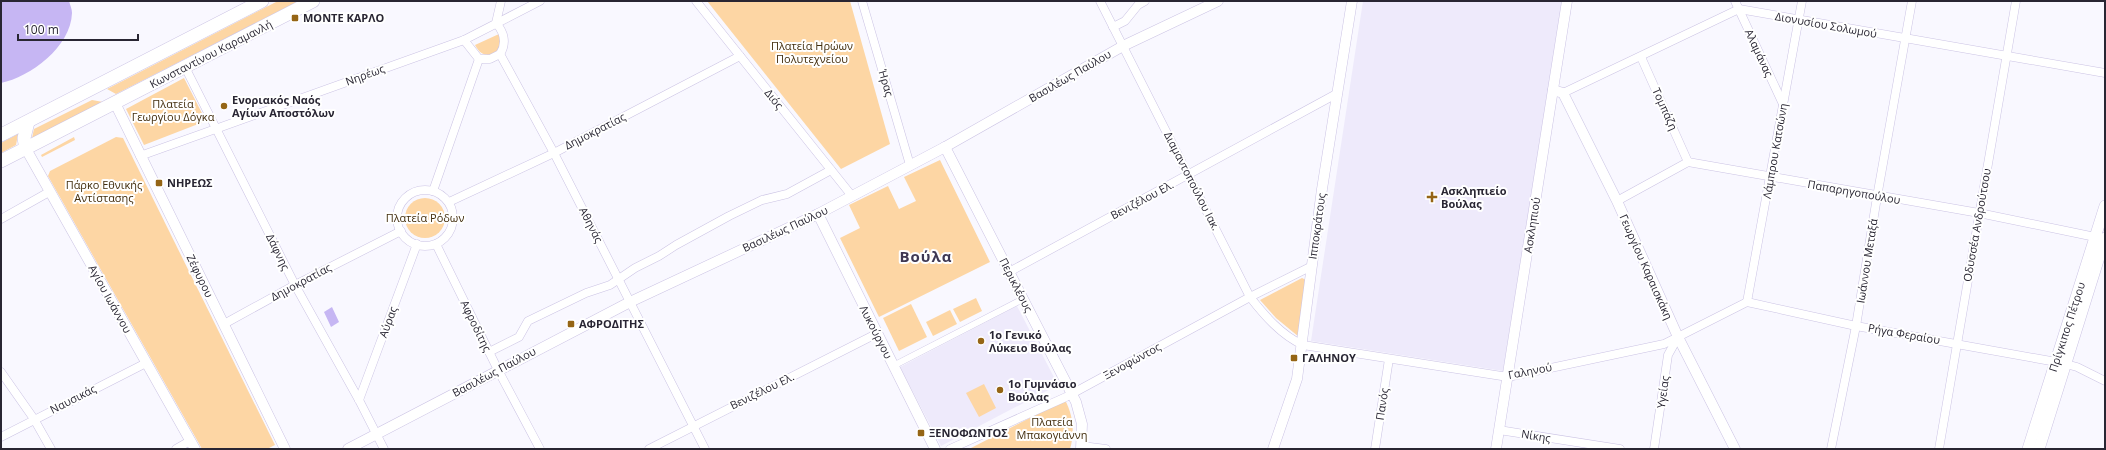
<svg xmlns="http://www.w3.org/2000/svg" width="2106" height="450" font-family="'Open Sans',sans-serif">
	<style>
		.built { fill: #eeeafb }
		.green { fill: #fdd6a4 }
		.water { fill: #c6b6f3 }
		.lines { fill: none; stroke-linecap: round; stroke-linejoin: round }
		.pedestrian-casing { stroke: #cbc3e4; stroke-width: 7 }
		.minor-casing { stroke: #cbc3e4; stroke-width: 9 }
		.tertiary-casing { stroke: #cbc3e4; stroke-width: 11 }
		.secondary-casing { stroke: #cbc3e4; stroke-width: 12 }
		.trunk-casing { stroke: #cbc3e4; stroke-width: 14 }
		.pedestrian { stroke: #fff; stroke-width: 6 }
		.minor { stroke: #fff; stroke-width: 8 }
		.tertiary { stroke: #fff; stroke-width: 10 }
		.secondary { stroke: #fff; stroke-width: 11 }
		.trunk { stroke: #fff; stroke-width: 13 }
		.poi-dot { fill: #956515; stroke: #fff; stroke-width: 1.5 }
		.labels { text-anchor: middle; stroke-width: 4; stroke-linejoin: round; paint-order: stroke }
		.poi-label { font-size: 11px; font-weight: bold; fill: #292633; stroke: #fff; text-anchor: start }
		.street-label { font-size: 11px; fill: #292633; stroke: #fff }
		.park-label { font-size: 11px; fill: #422d0d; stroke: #fff }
		.district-label { font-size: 15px; font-weight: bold; letter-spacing: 1px; fill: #3f3853; stroke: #fff }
	</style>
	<rect width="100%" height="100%" fill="#f9f8ff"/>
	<g class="built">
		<polygon points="1363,1 1562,1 1503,371 1311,341"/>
		<polygon points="1017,306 1058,385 941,446 900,367"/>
	</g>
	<g class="green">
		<polygon points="278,1 299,1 116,94 107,89"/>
		<polygon points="707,1 850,1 890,144 841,169"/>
		<path d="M 499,34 L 501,40 L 498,53 C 486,56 481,56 475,45 Z"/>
		<polygon points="184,78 206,121 144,145 126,109"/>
		<polygon points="92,100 103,102 32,138 34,129"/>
		<polygon points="18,134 16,145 1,153 1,143"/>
		<polygon points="74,137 75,140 42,157 41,155"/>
		<polygon points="116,137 123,138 275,445 267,449 202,449 48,176 50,171"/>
		<polygon points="940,160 990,262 879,317 840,238 860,228 849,205 888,186 899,209 916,201 904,177"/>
		<circle cx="425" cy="218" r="20"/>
		<polygon points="1302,278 1306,280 1299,337 1276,318 1260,300"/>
		<polygon points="976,298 982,311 960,322 953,309"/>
		<polygon points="911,304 927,337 899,351 883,318"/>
		<polygon points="950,310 957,324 933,336 926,322"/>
		<polygon points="984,384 996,408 979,417 966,393"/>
		<path d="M 1065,400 C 1073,415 1075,432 1070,449 L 969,449 Z"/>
	</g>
	<g class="water">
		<path d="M 1,1 L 69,1 C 70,5 72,9 72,13 C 71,47 30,77 1,83 Z"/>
		<polygon points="332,307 339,322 331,327 324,312"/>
	</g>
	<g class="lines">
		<defs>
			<polyline id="pedestrian" points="893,366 1023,299"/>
			<g id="minor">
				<polyline points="696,1 852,196"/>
				<polyline points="862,1 910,165"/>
				<path d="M 1100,1 L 1250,297 C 1264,315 1281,335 1303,345 L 1508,377 L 1664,344 L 1747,302"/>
				<polyline points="1735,1 1783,104"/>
				<polyline points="1113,27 1125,21 1138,5 1145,1"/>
				<path d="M 464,40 L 479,59 L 490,59 L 500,54 C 507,43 504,32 496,23 L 501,1"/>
				<polyline points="500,54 554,153 705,449"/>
				<polyline points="1641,57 1688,162"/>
				<polyline points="185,67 295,285 359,400 384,449"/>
				<polyline points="1563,93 1739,9 2105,73"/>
				<polyline points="140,156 464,40 540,1"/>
				<circle cx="425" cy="218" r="28"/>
				<polyline points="433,191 479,59"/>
				<polyline points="1617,201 1688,162 1979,213 2100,238"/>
				<polyline points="449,202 554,153 740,56"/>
				<polyline points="1,219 49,192"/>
				<polyline points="436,244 498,370 540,449"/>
				<polyline points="1009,272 1338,93"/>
				<polyline points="1747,302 1856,326 2062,363 2077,367 2105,381"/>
				<polyline points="1747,302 1802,1"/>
				<polyline points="224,324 295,285 401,231"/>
				<polyline points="489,352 519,337 528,321 586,293 610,285 635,268 659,256 676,245 729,216 762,200 787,194 831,170"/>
				<polyline points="1,372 34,419 51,449"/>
				<polyline points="359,400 417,244"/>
				<polyline points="1499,430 1620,449"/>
				<polyline points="1,437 146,363"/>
				<polyline points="1082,446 1106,449"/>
				<polyline points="176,449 190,441"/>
				<polyline points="649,449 876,334"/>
				<polyline points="950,449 1066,397 1250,297 1312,266"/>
				<polyline points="1375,449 1389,359"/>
				<polyline points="1654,449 1668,355 1678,337"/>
				<polyline points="1831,449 1856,326 1877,197 1912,1"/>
				<polyline points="1939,449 2016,1"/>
			</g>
			<g id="tertiary">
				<polyline points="1553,90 1563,93 1617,201 1678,337 1735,449"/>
				<polyline points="115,103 285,449"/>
				<polyline points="945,147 1076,402 1082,424 1081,449"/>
				<polyline points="26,149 195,449"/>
				<polyline points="818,214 935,449"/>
				<polyline points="348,449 630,302 818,214 945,147 1123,46 1218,1"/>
				<polyline points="1273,449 1297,379 1322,189 1352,1"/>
				<polyline points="1496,449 1567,1"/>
			</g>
			<g id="secondary">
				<polyline points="2028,449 2105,206"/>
				<polyline points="2039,449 2105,238"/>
			</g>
			<g id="trunk">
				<polyline points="1,135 262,1"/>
				<polyline points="26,149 24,138 28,122"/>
				<polyline points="1,161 313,1"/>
			</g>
		</defs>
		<use href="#pedestrian" class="pedestrian-casing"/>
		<use href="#minor" class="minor-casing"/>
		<use href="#tertiary" class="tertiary-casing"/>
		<use href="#secondary" class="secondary-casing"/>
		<use href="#trunk" class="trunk-casing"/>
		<use href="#pedestrian" class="pedestrian"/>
		<use href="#minor" class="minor"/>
		<use href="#tertiary" class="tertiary"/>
		<use href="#secondary" class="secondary"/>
		<use href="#trunk" class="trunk"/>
	</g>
	<g class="poi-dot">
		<rect x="291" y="14" width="8" height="8" rx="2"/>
		<circle cx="224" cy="106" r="4"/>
		<rect x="155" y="179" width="8" height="8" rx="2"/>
		<path d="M1430 191h4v4h4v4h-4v4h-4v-4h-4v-4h4z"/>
		<rect x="567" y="320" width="8" height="8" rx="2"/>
		<circle cx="981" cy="341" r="4"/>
		<rect x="1290" y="354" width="8" height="8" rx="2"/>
		<circle cx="1000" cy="390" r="4"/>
		<rect x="917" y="429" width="8" height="8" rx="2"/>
	</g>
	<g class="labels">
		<g class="poi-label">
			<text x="303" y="22">ΜΟΝΤΕ ΚΑΡΛΟ</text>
			<text x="232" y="104">Ενοριακός Ναός<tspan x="232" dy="13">Αγίων Αποστόλων</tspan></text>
			<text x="167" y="187">ΝΗΡΕΩΣ</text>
			<text x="1441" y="195">Ασκληπιείο<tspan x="1441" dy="13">Βούλας</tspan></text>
			<text x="579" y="328">ΑΦΡΟΔΙΤΗΣ</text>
			<text x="989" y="339">1ο Γενικό<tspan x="989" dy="13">Λύκειο Βούλας</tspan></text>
			<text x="1302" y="362">ΓΑΛΗΝΟΥ</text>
			<text x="1008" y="388">1ο Γυμνάσιο<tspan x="1008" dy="13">Βούλας</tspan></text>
			<text x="929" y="437">ΞΕΝΟΦΩΝΤΟΣ</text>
		</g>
		<g class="street-label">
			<text transform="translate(1826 25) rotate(10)" y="4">Διονυσίου Σολωμού</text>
			<text transform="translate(1759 53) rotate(65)" y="4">Αλαμάνας</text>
			<text transform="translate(211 54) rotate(-27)" y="4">Κωνσταντίνου Καραμανλή</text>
			<text transform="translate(365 75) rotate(-20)" y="4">Νηρέως</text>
			<text transform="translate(1070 76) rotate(-30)" y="4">Βασιλέως Παύλου</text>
			<text transform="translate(886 83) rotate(74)" y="4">Ήρας</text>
			<text transform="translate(774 99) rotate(51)" y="4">Διός</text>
			<text transform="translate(1665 109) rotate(66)" y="4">Τομπάζη</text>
			<text transform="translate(595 131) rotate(-27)" y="4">Δημοκρατίας</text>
			<text transform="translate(1775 151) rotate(-80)" y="4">Λάμπρου Κατσώνη</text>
			<text transform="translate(1192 181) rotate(63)" y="4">Διαμαντοπούλου Ιακ.</text>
			<text transform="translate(1854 192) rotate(10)" y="4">Παπαρηγοπούλου</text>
			<text transform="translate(1142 200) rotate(-28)" y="4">Βενιζέλου Ελ.</text>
			<text transform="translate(591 225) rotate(63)" y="4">Αθηνάς</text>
			<text transform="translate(1532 225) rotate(-81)" y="4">Ασκληπιού</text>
			<text transform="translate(1977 225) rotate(-80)" y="4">Οδυσσέα Ανδρούτσου</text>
			<text transform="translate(1317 226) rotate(-82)" y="4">Ιπποκράτους</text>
			<text transform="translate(785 229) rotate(-25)" y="4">Βασιλέως Παύλου</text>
			<text transform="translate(278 252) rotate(64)" y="4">Δάφνης</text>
			<text transform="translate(1867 261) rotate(-81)" y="4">Ιωάννου Μεταξά</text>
			<text transform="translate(1646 267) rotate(66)" y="4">Γεωργίου Καραισκάκη</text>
			<text transform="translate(200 276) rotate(64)" y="4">Ζέφυρου</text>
			<text transform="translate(301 282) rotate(-28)" y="4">Δημοκρατίας</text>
			<text transform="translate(1016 285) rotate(63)" y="4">Περικλέους</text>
			<text transform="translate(110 299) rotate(61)" y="4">Αγίου Ιωάννου</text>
			<text transform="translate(388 322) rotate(-70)" y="4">Αύρας</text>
			<text transform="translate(476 326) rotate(64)" y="4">Αφροδίτης</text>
			<text transform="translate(2067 327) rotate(-72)" y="4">Πρίγκιπος Πέτρου</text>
			<text transform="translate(876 332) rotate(63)" y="4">Λυκούργου</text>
			<text transform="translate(1904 334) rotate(10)" y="4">Ρήγα Φεραίου</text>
			<text transform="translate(1132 361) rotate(-29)" y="4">Ξενοφώντος</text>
			<text transform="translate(1530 371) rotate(-11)" y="4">Γαληνού</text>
			<text transform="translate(494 372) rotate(-28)" y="4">Βασιλέως Παύλου</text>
			<text transform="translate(762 391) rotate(-26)" y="4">Βενιζέλου Ελ.</text>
			<text transform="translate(1663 392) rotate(-82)" y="4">Υγείας</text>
			<text transform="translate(73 399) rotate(-27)" y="4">Ναυσικάς</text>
			<text transform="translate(1382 404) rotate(-81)" y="4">Πανός</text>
			<text transform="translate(1536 436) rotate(9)" y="4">Νίκης</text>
		</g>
		<g class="park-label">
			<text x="812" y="50">Πλατεία Ηρώων<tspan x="812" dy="13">Πολυτεχνείου</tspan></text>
			<text x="173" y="108">Πλατεία<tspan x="173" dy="13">Γεωργίου Δόγκα</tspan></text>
			<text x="104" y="189">Πάρκο Εθνικής<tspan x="104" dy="13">Αντίστασης</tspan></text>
			<text x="425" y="222">Πλατεία Ρόδων</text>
			<text x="1052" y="426">Πλατεία<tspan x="1052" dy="13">Μπακογιάννη</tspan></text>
		</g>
		<g class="district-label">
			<text x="926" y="262">Βούλα</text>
		</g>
	</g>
	<rect width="2106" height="450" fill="none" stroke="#292633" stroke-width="4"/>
	<path d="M18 34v6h120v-6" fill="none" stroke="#292633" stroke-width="2"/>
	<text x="24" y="34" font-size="12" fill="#292633" stroke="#ffffff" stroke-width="3" paint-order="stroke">100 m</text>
</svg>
